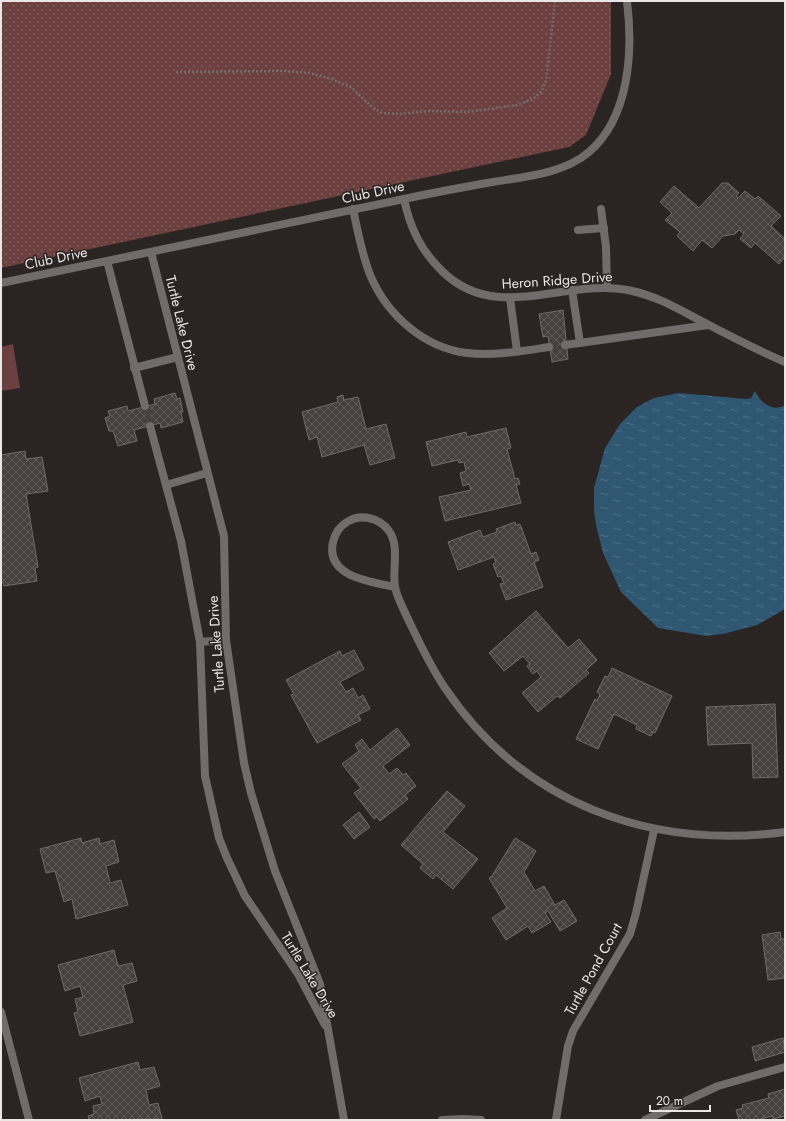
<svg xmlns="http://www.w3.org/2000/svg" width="786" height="1121" font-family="Jost,sans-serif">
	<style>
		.grass { fill: url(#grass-dots) }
		.garden { fill: #6b403e }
		.water { fill: url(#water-ripples) }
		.building { fill: url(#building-cross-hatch); stroke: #726a6a }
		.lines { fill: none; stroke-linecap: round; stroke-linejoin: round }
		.minor-tunnel { stroke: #474140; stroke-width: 8; stroke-dasharray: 8 4; stroke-linecap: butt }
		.path { stroke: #736e6d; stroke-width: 2.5; stroke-dasharray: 2 2; stroke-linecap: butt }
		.service { stroke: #706c6c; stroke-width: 8 }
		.minor { stroke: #706c6c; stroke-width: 8 }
		.labels { text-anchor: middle; stroke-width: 3; stroke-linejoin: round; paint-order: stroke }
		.street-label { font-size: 14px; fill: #eae6e5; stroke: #2a2423 }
	</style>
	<defs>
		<pattern id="grass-dots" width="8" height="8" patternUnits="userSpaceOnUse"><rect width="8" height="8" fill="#6b403e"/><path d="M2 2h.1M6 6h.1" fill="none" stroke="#805c5a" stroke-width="1.8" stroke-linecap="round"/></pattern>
		<pattern id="water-ripples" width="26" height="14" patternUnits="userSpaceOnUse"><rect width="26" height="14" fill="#2f5771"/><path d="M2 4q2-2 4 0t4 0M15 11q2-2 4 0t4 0" fill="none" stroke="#4d6f85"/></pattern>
		<pattern id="building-cross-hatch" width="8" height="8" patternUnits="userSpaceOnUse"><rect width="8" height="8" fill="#463f3e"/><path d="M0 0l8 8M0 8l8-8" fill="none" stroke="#615b5a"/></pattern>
	</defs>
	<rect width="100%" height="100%" fill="#2a2423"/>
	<polygon class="grass" points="1,1 611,1 611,74 586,135 569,147 1,268"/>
	<polygon class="garden" points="13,344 20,388 1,391 1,347"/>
	<path class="water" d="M 755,391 C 760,402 773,413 785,405 L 785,609 L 757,625 L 723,634 L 706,636 L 658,628 L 621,592 L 603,553 L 596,525 L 594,510 L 594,488 L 605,448 L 620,424 L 637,407 L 654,398 L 679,393 L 746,399 L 751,398 Z"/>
	<g class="building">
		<polygon points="722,183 728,183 739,193 736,196 738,198 745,191 755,199 758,196 781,216 771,226 785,239 785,260 784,258 779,264 755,243 751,248 740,239 744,234 739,230 735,234 723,236 712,248 702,240 693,251 677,236 680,232 665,220 672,213 660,202 674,186 699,208"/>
		<polygon points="563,310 568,359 552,362 548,336 543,337 539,314"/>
		<polygon points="175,393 177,399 180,398 183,412 181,412 183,422 161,428 160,423 134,430 137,441 118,446 113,431 109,431 105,418 110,416 108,411 127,406 128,411 155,404 154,399"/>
		<polygon points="343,395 344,400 358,397 366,429 386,424 395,458 370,465 364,445 322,457 317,437 309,440 302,412 338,402 337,397"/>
		<polygon points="506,428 511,448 507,449 515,479 518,478 520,484 516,485 521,503 445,521 439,497 471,490 469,484 463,486 460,473 466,471 464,462 459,463 458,460 432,466 426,442 466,432 467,437"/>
		<polygon points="25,451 26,459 42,457 48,491 26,494 38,567 35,568 37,581 4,586 3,582 1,582 1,455"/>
		<polygon points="515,522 516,525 520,524 531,554 536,552 539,560 534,562 543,587 506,600 500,584 504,583 501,576 498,577 493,564 496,563 494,557 458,570 448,542 480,530 483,537 497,532 496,529"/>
		<polygon points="536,611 568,648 579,639 597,660 586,670 589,673 560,698 557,696 538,712 522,693 541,677 537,671 533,674 527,666 530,664 523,656 504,671 489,653"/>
		<polygon points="354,650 364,669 340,682 346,692 353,688 358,698 363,695 370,709 358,715 361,720 317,743 291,695 294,694 286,680 340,651 342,656"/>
		<polygon points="612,668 672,696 655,733 653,732 651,736 636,729 637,725 614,714 598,749 576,739 595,699 597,701 600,694 597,692 605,676 608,677"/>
		<polygon points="775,704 778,777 753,778 752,743 708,745 706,707"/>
		<polygon points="397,728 410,745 383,766 389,774 397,768 403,775 406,773 416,786 405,795 408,799 380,821 377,817 374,819 354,793 361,788 342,764 359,751 355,745 362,739 370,750"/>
		<polygon points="447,791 465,806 443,832 478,859 453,889 436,875 433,879 420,868 423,864 401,845"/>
		<polygon points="359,812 370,827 354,839 343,825"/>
		<polygon points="81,838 82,843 99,838 100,844 114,840 119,862 106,866 110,883 121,880 128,905 76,919 72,899 64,902 55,871 46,873 40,849"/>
		<polygon points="515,838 536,851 524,872 535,891 544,886 555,905 564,900 577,921 560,931 548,911 545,913 551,922 532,933 528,926 506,940 492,918 507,908 489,878 492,876"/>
		<polygon points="780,932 781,939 785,939 785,978 768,980 762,935"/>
		<polygon points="114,950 118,966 132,963 137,981 123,985 133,1022 80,1036 74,1013 78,1012 75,999 83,997 80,986 65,991 58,965"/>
		<polygon points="783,1038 785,1052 755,1061 752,1047"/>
		<polygon points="138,1062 140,1070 154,1067 160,1086 146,1090 149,1105 158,1103 162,1119 89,1120 88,1116 94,1114 93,1106 102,1104 100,1096 85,1101 79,1078"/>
		<polygon points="785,1089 785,1116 773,1119 772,1116 757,1120 739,1120 736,1110 743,1108 742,1105 769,1098 768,1094"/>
	</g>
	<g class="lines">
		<g class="minor-tunnel">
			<polyline points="549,347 565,345"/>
			<polyline points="145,406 150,426"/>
		</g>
		<polyline class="path" points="176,72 284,71 309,73 332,79 352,88 372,107 382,113 399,114 429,111 468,112 517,105 533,99 541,92 546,81 555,1"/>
		<g class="service">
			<polyline points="601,209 606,247 607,288"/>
			<polyline points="578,230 604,228"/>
			<polyline points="572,290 580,343"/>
			<polyline points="510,298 517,351"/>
			<polyline points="134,368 178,357"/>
			<polyline points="166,485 207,473"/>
			<polyline points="200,642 226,640"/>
		</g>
		<g class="minor">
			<path d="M 404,199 C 410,228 421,251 443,272 C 498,325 567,276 632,291 C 660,297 683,312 709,325 C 734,338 759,351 785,362"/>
			<path d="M 353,209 C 358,232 362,256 371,277 C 388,316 425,348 467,353 C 495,356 522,351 549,347"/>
			<polyline points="151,252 224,536 226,640 244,763 251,793 275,871 320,984 344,1120"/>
			<polyline points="107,261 145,406"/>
			<path d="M 1,283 C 135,255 269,226 404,199 C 431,193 459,188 487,183 C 520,177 562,175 589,152 C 630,117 633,50 627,1"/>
			<polyline points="565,345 708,325"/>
			<polyline points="150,426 181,541 200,642 205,776 219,838 227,858 245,896 298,974 325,1025"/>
			<path d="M 395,587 C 372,582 325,577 333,542 C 335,534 340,526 347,522 C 361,513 380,518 389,531 C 400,546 392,570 395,587 C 397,597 403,608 407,617 C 419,642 430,666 445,688 C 523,803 649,850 785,832"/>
			<polyline points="1,1012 29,1120"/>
			<polyline points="442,1120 463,1119 481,1120"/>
			<polyline points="556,1120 568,1046 573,1031 630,934 636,913 654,830"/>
			<polyline points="645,1120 718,1086 785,1067"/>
		</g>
	</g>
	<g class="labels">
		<g class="street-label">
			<text transform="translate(373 192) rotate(-12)" y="5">Club Drive</text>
			<text transform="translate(56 258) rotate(-12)" y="5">Club Drive</text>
			<text transform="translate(557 280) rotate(-4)" y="5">Heron Ridge Drive</text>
			<text transform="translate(182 323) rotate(76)" y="5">Turtle Lake Drive</text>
			<text transform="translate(216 644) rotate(-94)" y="5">Turtle Lake Drive</text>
			<text transform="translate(593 969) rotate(-61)" y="5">Turtle Pond Court</text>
			<text transform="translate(310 975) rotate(59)" y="5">Turtle Lake Drive</text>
		</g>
	</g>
	<rect width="786" height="1121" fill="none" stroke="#eae6e5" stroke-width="4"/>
	<path d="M650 1105v6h60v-6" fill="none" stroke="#eae6e5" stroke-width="2"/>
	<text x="656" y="1105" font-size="12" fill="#eae6e5" stroke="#2a2423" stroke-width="3" paint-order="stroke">20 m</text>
</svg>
